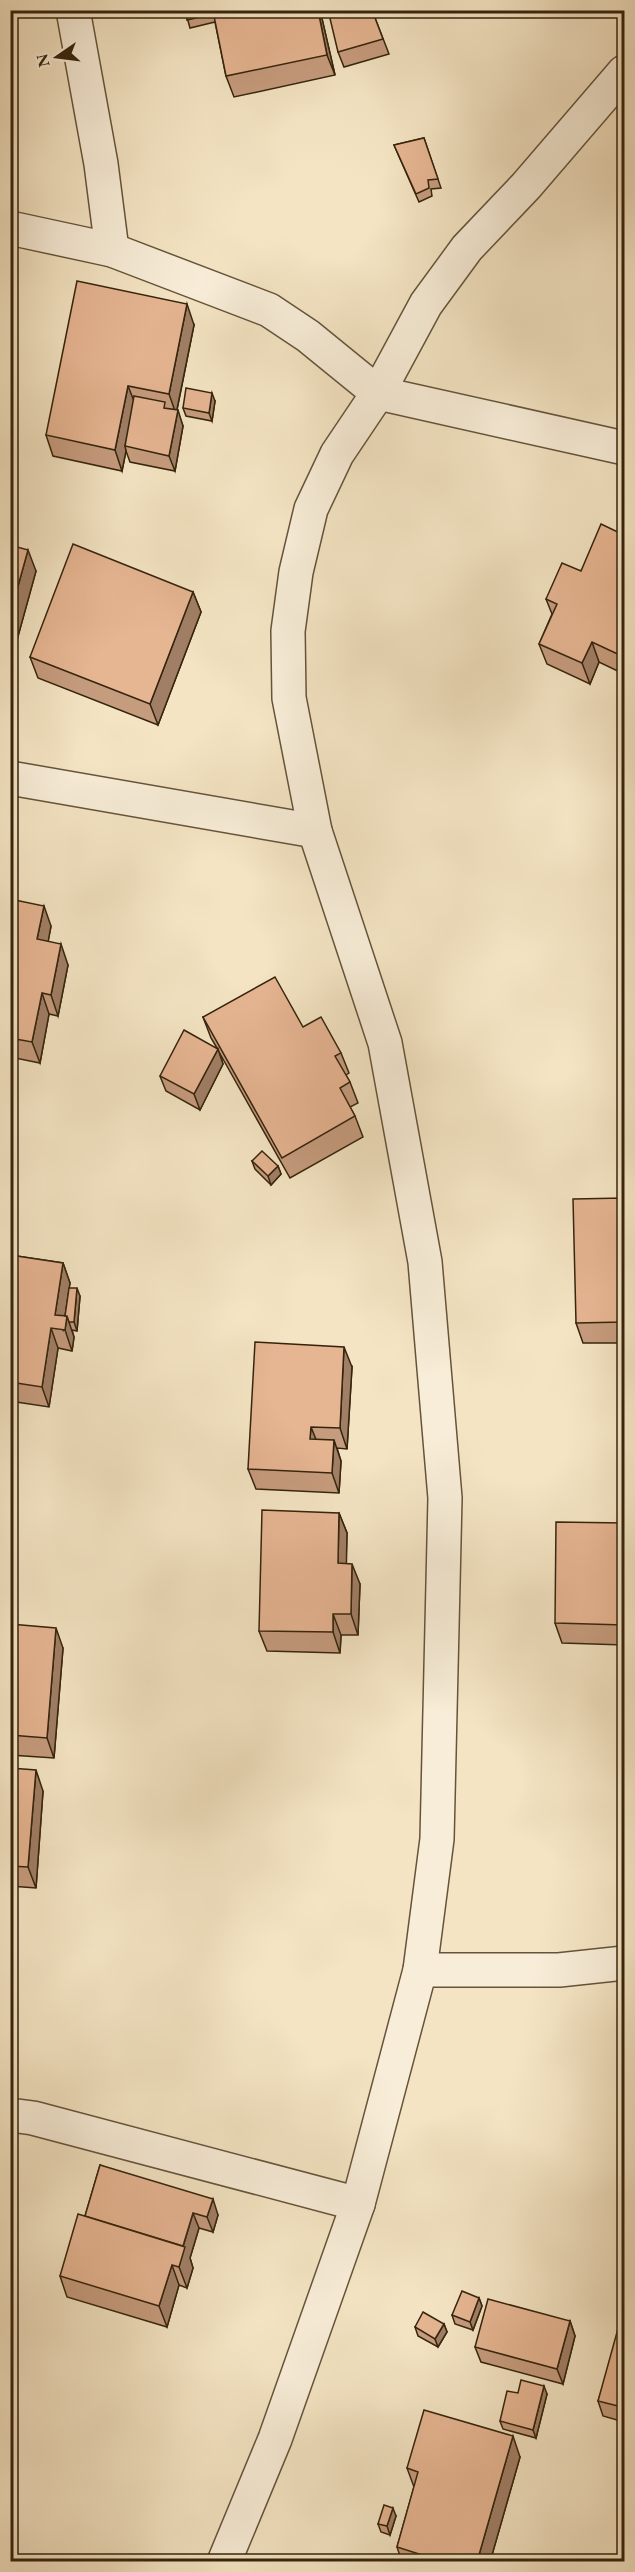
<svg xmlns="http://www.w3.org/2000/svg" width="635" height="2572" font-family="'EB Garamond',serif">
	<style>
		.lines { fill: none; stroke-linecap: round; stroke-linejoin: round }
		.minor-casing { stroke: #65543a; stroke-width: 36 }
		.minor { stroke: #f8edd8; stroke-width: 33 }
		.wall { fill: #c69c7e; stroke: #35240d; stroke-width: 1.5 }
		.shaded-wall { fill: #a17f66; stroke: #35240d; stroke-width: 1.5 }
		.building { fill: #e6b592; stroke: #35240d; stroke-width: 1.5 }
	</style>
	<rect width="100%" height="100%" fill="#f4e4c3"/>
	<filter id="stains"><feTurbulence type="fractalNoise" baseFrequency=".00333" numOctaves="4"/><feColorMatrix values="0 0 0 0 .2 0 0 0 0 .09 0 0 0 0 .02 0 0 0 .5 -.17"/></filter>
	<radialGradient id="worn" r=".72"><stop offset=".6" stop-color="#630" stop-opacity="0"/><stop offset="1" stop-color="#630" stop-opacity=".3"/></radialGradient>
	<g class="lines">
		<defs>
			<g id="minor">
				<polyline points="73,10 101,164 112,250"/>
				<polyline points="10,228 112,250 269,310 308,336 378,393 624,448"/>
				<polyline points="10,778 315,831"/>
				<polyline points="420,1970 559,1970 624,1963"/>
				<polyline points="10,2115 33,2118 358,2204"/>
				<polyline points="224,2562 275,2439 358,2204 420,1970 437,1839 445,1498 425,1262 385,1043 315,831 289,698 288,631 296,572 311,509 337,454 378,393 426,304 467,248 526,186 624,72"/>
			</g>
		</defs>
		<use href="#minor" class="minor-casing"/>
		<use href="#minor" class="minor"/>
	</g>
	<g class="wall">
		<polygon points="185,10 320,10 335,75 234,97 226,76 215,22 190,28"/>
		<polygon points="372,10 389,54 344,67 338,52"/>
		<polygon points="424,138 441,188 431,189 432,196 419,202 394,145"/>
		<polygon points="194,325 177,410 183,426 175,471 130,462 126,451 122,471 53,456 46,435"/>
		<polygon points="215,401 212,421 186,416 183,408"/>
		<polygon points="624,535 624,674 599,662 590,684 547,664 539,644 552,614 546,599"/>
		<polygon points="10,545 36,571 17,640 10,639"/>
		<polygon points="193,592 201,612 158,725 38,678 30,657"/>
		<polygon points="10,899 51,926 48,941 68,965 58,1016 49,1014 40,1063 10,1057"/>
		<polygon points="203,1017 303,1027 341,1053 349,1073 346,1075 350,1082 358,1103 350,1107 355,1116 363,1137 290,1178 219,1052 223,1064 200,1110 166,1091 160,1076 217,1048 211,1038"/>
		<polygon points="252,1161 278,1166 281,1174 271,1185 255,1169"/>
		<polygon points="624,1198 624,1343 583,1343 576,1323"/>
		<polygon points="10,1255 63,1263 70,1283 69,1288 80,1296 77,1331 72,1330 74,1337 72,1351 58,1348 49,1407 10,1401"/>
		<polygon points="352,1367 347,1449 337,1448 341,1461 339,1493 256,1489 248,1469"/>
		<polygon points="339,1513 347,1533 346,1563 360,1584 358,1635 341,1635 340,1653 267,1651 259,1631"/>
		<polygon points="624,1523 624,1645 562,1643 555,1623"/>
		<polygon points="10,1624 63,1648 54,1758 10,1755"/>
		<polygon points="10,1768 43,1791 36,1888 10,1886"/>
		<polygon points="100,2165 218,2215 213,2232 199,2228 190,2258 193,2268 187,2288 179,2285 167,2327 67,2297 60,2276 85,2216"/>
		<polygon points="479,2298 482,2306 473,2330 455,2324 452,2315"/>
		<polygon points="570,2321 575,2336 563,2384 481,2362 475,2347"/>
		<polygon points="444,2324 447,2332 438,2347 418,2336 415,2327"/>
		<polygon points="624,2327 624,2422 603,2416 598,2401"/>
		<polygon points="518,2393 547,2394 536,2438 503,2429 500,2421"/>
		<polygon points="520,2457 490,2562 402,2562 397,2547 414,2487 407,2468"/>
		<polygon points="396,2516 390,2535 381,2532 378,2524"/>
	</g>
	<g class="shaded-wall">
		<polygon points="318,10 320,10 335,75 327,55"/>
		<polygon points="187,304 194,325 176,414 169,394"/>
		<polygon points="128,386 136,406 125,446 126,451 122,471 115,450"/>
		<polygon points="212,393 215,401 212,421 209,413"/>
		<polygon points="178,410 183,426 175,471 169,456"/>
		<polygon points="28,550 36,571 17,640 10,623 10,615"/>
		<polygon points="193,592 201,612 158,725 150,704"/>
		<polygon points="592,642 599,662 590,684 582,663"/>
		<polygon points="44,906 51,926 45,959 37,939"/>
		<polygon points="61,944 68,965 58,1016 51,995"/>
		<polygon points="42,993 49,1014 40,1063 32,1042"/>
		<polygon points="218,1049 223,1064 200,1110 194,1094"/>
		<polygon points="278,1166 281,1174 271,1185 268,1176"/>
		<polygon points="63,1263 70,1283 63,1330 55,1315"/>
		<polygon points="77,1288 80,1296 77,1331 74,1322"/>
		<polygon points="67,1316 74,1337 72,1351 65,1330"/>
		<polygon points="51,1328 58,1348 49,1407 42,1387"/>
		<polygon points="344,1347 352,1367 347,1449 340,1428"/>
		<polygon points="311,1427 319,1447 310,1439"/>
		<polygon points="334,1440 341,1461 339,1493 332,1473"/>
		<polygon points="339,1513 347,1533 346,1584 338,1563"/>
		<polygon points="352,1564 360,1584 358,1635 351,1614"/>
		<polygon points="333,1614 341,1635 340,1653 333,1632"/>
		<polygon points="56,1628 63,1648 54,1758 47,1738"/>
		<polygon points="36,1770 43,1791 36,1888 28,1867"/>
		<polygon points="213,2199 218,2215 213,2232 207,2217"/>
		<polygon points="193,2213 199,2228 190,2258 193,2268 187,2288 179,2267 183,2247"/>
		<polygon points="172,2265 179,2285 167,2327 159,2306"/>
		<polygon points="479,2298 482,2306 473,2330 470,2322"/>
		<polygon points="570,2321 575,2336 563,2384 557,2369"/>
		<polygon points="444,2324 447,2332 438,2347 435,2339"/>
		<polygon points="544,2386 547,2394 536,2438 533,2430"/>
		<polygon points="624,2399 624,2413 622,2407"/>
		<polygon points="513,2436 520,2457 490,2562 477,2562"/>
		<polygon points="393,2508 396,2516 390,2535 387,2526"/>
	</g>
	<g class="building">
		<polygon points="185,10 217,10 213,11 213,14 187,20"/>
		<polygon points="217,10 318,10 327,55 226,76 213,11"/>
		<polygon points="328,10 372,10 383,39 338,52"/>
		<polygon points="424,138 438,179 428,180 429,188 416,194 394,145"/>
		<polygon points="77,281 187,304 169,394 128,386 115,450 46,435"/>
		<polygon points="186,388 212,393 209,413 183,408"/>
		<polygon points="134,396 165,402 164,408 178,410 169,456 125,446"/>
		<polygon points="601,524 624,535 624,657 592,642 582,663 539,644 557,604 546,599 562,563 581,571"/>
		<polygon points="73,544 193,592 150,704 30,657"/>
		<polygon points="10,545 28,550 10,615"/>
		<polygon points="10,899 44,906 37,939 61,944 51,995 42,993 32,1042 10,1038"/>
		<polygon points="275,977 303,1027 321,1017 341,1053 335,1056 350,1082 340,1088 355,1116 282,1158 203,1017"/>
		<polygon points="184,1030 218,1049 194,1094 160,1076"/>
		<polygon points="262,1151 278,1166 268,1176 252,1161"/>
		<polygon points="624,1198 624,1322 576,1323 573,1199"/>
		<polygon points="10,1255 63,1263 55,1315 67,1316 65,1330 51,1328 42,1387 10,1382"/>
		<polygon points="69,1288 77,1288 74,1322 69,1322 67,1316 65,1316"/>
		<polygon points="255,1342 344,1347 340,1428 311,1427 310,1439 334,1440 332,1473 248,1469"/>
		<polygon points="262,1510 339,1513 338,1563 352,1564 351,1614 333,1614 333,1632 259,1631"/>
		<polygon points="556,1522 624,1523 624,1625 555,1623"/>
		<polygon points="10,1624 56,1628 47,1738 10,1735"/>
		<polygon points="10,1768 36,1770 28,1867 10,1866"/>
		<polygon points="100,2165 213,2199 207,2217 193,2213 183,2246 85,2216"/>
		<polygon points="78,2214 185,2247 179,2267 172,2265 159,2306 60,2276"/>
		<polygon points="462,2291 479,2298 470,2322 452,2315"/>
		<polygon points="488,2299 570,2321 557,2369 475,2347"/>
		<polygon points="423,2312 444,2324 435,2339 415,2327"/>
		<polygon points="619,2325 624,2327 624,2399 622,2407 598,2401"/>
		<polygon points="521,2380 544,2386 533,2430 500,2421 507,2391 518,2393"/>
		<polygon points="424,2410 513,2436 477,2562 444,2562 397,2547 418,2472 407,2468"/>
		<polygon points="384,2505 393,2508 387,2526 378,2524"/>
	</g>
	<rect width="635" height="2572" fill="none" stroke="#f4e4c3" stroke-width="36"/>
	<rect x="12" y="12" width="611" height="2548" fill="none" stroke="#35240d" stroke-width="3"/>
	<rect x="18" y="18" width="599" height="2536" fill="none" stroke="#35240d" stroke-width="1.5"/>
	<g transform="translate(57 57) rotate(256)" stroke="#f8edd8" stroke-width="4.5" paint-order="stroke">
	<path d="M0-4.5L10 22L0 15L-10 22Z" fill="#35240d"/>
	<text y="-9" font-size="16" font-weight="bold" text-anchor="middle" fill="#35240d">N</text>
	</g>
	<rect width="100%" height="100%" filter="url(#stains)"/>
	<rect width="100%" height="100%" fill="url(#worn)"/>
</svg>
